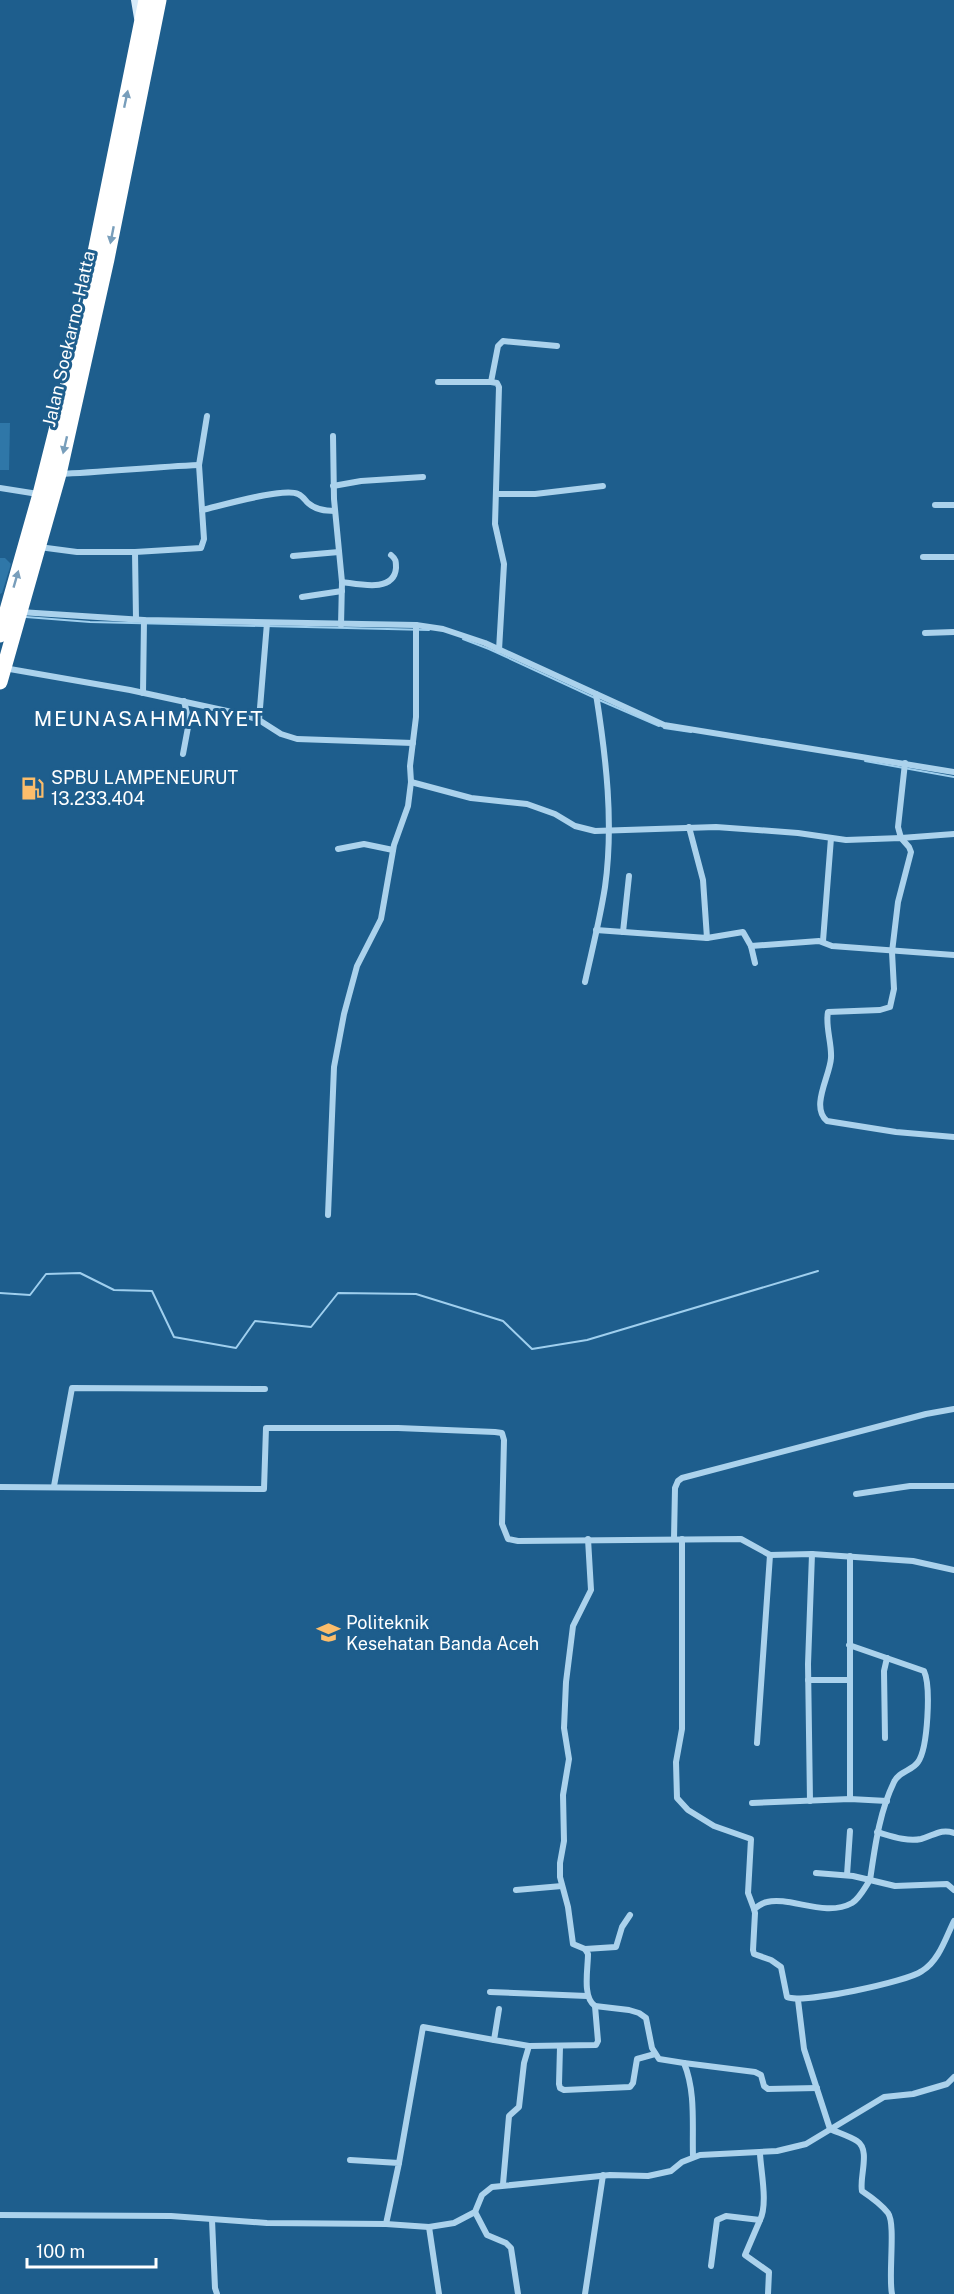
<svg xmlns="http://www.w3.org/2000/svg" width="954" height="2294" font-family="'Public Sans',sans-serif">
	<style>
		.green { fill: #2f77a8 }
		.lines { fill: none; stroke-linecap: round; stroke-linejoin: round }
		.stream { stroke: #9fcfee; stroke-width: 2 }
		.street { stroke: #abd2ec; stroke-width: 6 }
		.secondary { stroke: #d8ebf9; stroke-width: 10 }
		.highway { stroke: #fff; stroke-width: 15 }
		.oneway { fill: #789ebb }
		.labels { text-anchor: middle; stroke-width: 6; stroke-linejoin: round; paint-order: stroke }
		.street-label { font-size: 18px; fill: #fff; stroke: #1e5e8d }
		.poi-label { font-size: 18px; fill: #fff; stroke: #1e5e8d; text-anchor: start }
		.quarter-label { font-size: 21px; letter-spacing: 1.5px; fill: #fff; stroke: #1e5e8d }
	</style>
	<rect width="100%" height="100%" fill="#1e5e8d"/>
	<g class="green">
		<polygon points="0,423 10,423 9,470 0,470"/>
		<polygon points="0,558 5,558 11,564 2,593 0,594"/>
	</g>
	<g class="lines">
		<g class="stream">
			<polyline points="26,617 90,622 429,630"/>
			<polyline points="463,639 489,649 595,698"/>
			<polyline points="599,700 659,726"/>
			<polyline points="664,728 691,732"/>
			<polyline points="865,761 954,777"/>
			<polyline points="0,1293 30,1295 46,1274 80,1273 114,1290 152,1291 174,1337 236,1348 255,1321 311,1327 338,1293 416,1294 503,1321 532,1349 587,1340 818,1271"/>
		</g>
		<g class="street">
			<polyline points="438,382 491,382 497,383 499,387 495,524 504,564 499,650"/>
			<polyline points="491,382 498,346 503,341 557,346"/>
			<polyline points="333,436 334,499 342,582 341,625"/>
			<path d="M 59,474 C 106,472 152,467 199,465"/>
			<polyline points="333,486 361,481 423,477"/>
			<polyline points="0,488 38,494"/>
			<polyline points="496,494 535,494 603,486"/>
			<polyline points="935,505 954,505"/>
			<path d="M 202,510 C 220,506 284,487 298,494 C 303,496 305,500 308,503 C 316,510 325,511 335,511"/>
			<polyline points="39,547 77,552 135,552 136,619"/>
			<polyline points="135,552 201,548 204,539 199,465 207,416"/>
			<polyline points="293,556 339,552"/>
			<polyline points="923,557 954,557"/>
			<path d="M 342,582 C 359,584 394,593 396,568 C 396,561 396,559 391,555"/>
			<polyline points="302,597 342,591"/>
			<polyline points="20,612 144,620 416,625 443,629 485,643 664,725 954,772"/>
			<polyline points="925,633 954,632"/>
			<polyline points="4,668 130,690 241,714 259,720 281,734 297,739 413,743"/>
			<polyline points="143,693 144,620"/>
			<polyline points="259,720 267,623"/>
			<polyline points="183,754 189,722 184,701"/>
			<polyline points="905,763 898,827 901,838 954,834"/>
			<path d="M 411,782 L 471,798 L 527,804 L 555,814 L 575,826 L 595,831 L 716,827 L 798,833 L 846,840 L 901,838 L 909,847 L 911,852 L 898,902 L 892,952 L 894,989 L 890,1007 L 880,1010 L 828,1012 C 825,1026 832,1043 831,1058 C 830,1076 810,1107 827,1121 L 896,1132 L 954,1137"/>
			<polyline points="338,849 364,844 393,850"/>
			<polyline points="596,930 707,938 703,880 689,827"/>
			<polyline points="623,932 629,876"/>
			<polyline points="707,938 743,932 751,946 755,963"/>
			<polyline points="823,941 831,838"/>
			<polyline points="751,946 819,941 832,946 954,955"/>
			<path d="M 585,982 C 592,950 600,919 605,887 C 614,823 606,757 596,694"/>
			<polyline points="328,1215 334,1067 344,1014 357,966 381,919 394,845 408,806 411,782 410,766 416,717 416,625"/>
			<polyline points="54,1486 72,1388 265,1389"/>
			<polyline points="0,1487 264,1489 266,1428 398,1428 495,1432 502,1433 504,1440 502,1524 508,1539 518,1541 741,1539 770,1555 812,1554 913,1561 954,1570"/>
			<polyline points="856,1494 910,1486 954,1486"/>
			<path d="M 588,1539 L 591,1590 L 573,1626 L 566,1682 L 564,1728 L 569,1759 L 563,1795 L 564,1841 L 560,1863 L 560,1877 L 568,1907 L 573,1944 L 585,1949 L 588,1954 C 588,1969 582,1997 595,2006 L 629,2010 L 639,2013 L 646,2018 L 652,2048 L 659,2059 L 684,2063 C 696,2092 692,2126 693,2156"/>
			<polyline points="674,1539 675,1488 678,1481 682,1478 926,1414 954,1409"/>
			<polyline points="682,1539 682,1729 676,1762 677,1798 688,1810 714,1826 751,1839 748,1893 754,1909"/>
			<polyline points="808,1680 849,1680"/>
			<polyline points="885,1738 884,1671 887,1658"/>
			<polyline points="757,1743 770,1555"/>
			<polyline points="850,1799 850,1556"/>
			<polyline points="810,1801 808,1664 812,1554"/>
			<polyline points="752,1803 850,1799 887,1801"/>
			<path d="M 877,1832 C 891,1836 907,1842 921,1839 C 933,1836 941,1828 954,1833"/>
			<path d="M 816,1873 L 853,1876 L 870,1880 C 875,1847 879,1813 894,1782 C 899,1771 912,1771 918,1762 C 928,1748 931,1686 924,1671 L 849,1645"/>
			<polyline points="847,1875 850,1831"/>
			<polyline points="516,1890 562,1886"/>
			<path d="M 954,1890 L 947,1884 L 895,1886 L 870,1880 C 865,1887 860,1898 852,1903 C 825,1918 790,1896 767,1902 C 762,1903 758,1906 754,1909 L 755,1913 L 753,1950 L 754,1954 L 771,1960 L 781,1967 L 787,1997 C 802,2004 907,1982 922,1971 C 939,1961 946,1937 954,1921"/>
			<polyline points="585,1949 616,1947 622,1927 630,1915"/>
			<polyline points="490,1992 587,1996"/>
			<path d="M 798,2000 L 804,2049 L 830,2129 C 839,2133 849,2136 857,2141 C 871,2150 859,2177 862,2191 C 871,2197 881,2204 888,2213 C 896,2224 888,2276 892,2294"/>
			<polyline points="499,2009 494,2040 529,2046"/>
			<polyline points="560,2047 559,2084 560,2088 564,2090 630,2087 633,2083 637,2059 655,2054"/>
			<polyline points="684,2063 755,2072 761,2075 764,2086 768,2089 817,2088"/>
			<polyline points="350,2160 399,2163 386,2224"/>
			<polyline points="399,2163 423,2027 494,2040"/>
			<polyline points="503,2184 509,2116 519,2107 524,2063 529,2046 596,2045 598,2041 595,2006"/>
			<polyline points="475,2212 487,2235 506,2243 511,2248 518,2294"/>
			<polyline points="0,2215 171,2216 267,2223 386,2224 429,2227 454,2223 475,2212 482,2195 492,2187 610,2175 648,2176 671,2171 682,2162 700,2155 777,2151 806,2144 884,2097 913,2094 947,2084 954,2077"/>
			<polyline points="212,2220 215,2288 217,2294"/>
			<polyline points="760,2220 745,2255 769,2272 768,2294"/>
			<polyline points="429,2227 439,2294"/>
			<path d="M 711,2266 L 717,2220 L 726,2216 L 760,2220 C 768,2204 761,2172 760,2154"/>
			<polyline points="585,2294 603,2175"/>
		</g>
		<polyline class="secondary" points="136,0 139,18"/>
		<g class="highway">
			<polyline points="0,635 40,494 71,371 146,0"/>
			<polyline points="0,682 59,474 107,259 159,0"/>
		</g>
	</g>
	<defs><path id="oneway-solid" d="M-6-.8H1V-3.2L6.5 0L1 3.2V.8H-6Z" transform="scale(1.5)"/></defs>
	<g class="oneway">
		<use href="#oneway-solid" transform="translate(126 99) rotate(-78)"/>
		<use href="#oneway-solid" transform="translate(112 235) rotate(101)"/>
		<use href="#oneway-solid" transform="translate(65 445) rotate(103)"/>
		<use href="#oneway-solid" transform="translate(16 579) rotate(-74)"/>
	</g>
	<defs>
		<symbol id="fuel-bare" viewBox="-9 -9 18 18"><path d="M-5.5-6h7V0h2V4h1.3V-2.5L3-4.5l.8-.8L6-3V5H2.5V1h-1V6h-7ZM-4.2-4.7v3.2H.2V-4.7Z" fill="#fbbd6b" stroke="#1e5e8d" stroke-width="2.5" paint-order="stroke"/></symbol>
		<symbol id="university-bare" viewBox="-9 -9 18 18"><path d="M0-5L7-2L0 1L-7-2ZM-4 1L0 2.5L4 1V4Q0 6-4 4Z" fill="#fbbd6b" stroke="#1e5e8d" stroke-width="2.5" paint-order="stroke"/></symbol>
	</defs>
	<g fill-rule="evenodd">
		<use href="#fuel-bare" x="16" y="772" width="33" height="33"/>
		<use href="#university-bare" x="312" y="1616" width="33" height="33"/>
	</g>
	<g class="labels">
		<g class="street-label">
			<text transform="translate(69 339) rotate(-77)" y="6">Jalan Soekarno-Hatta</text>
		</g>
		<g class="poi-label">
			<text x="51" y="784">SPBU LAMPENEURUT<tspan x="51" dy="21">13.233.404</tspan></text>
			<text x="346" y="1629">Politeknik<tspan x="346" dy="21">Kesehatan Banda Aceh</tspan></text>
		</g>
		<g class="quarter-label">
			<text x="149" y="726">MEUNASAHMANYET</text>
		</g>
	</g>
	<path d="M27 2258v9h129v-9" fill="none" stroke="#ffffff" stroke-width="3"/>
	<text x="36" y="2258" font-size="18" fill="#ffffff" stroke="#1e5e8d" stroke-width="4.5" paint-order="stroke">100 m</text>
</svg>
